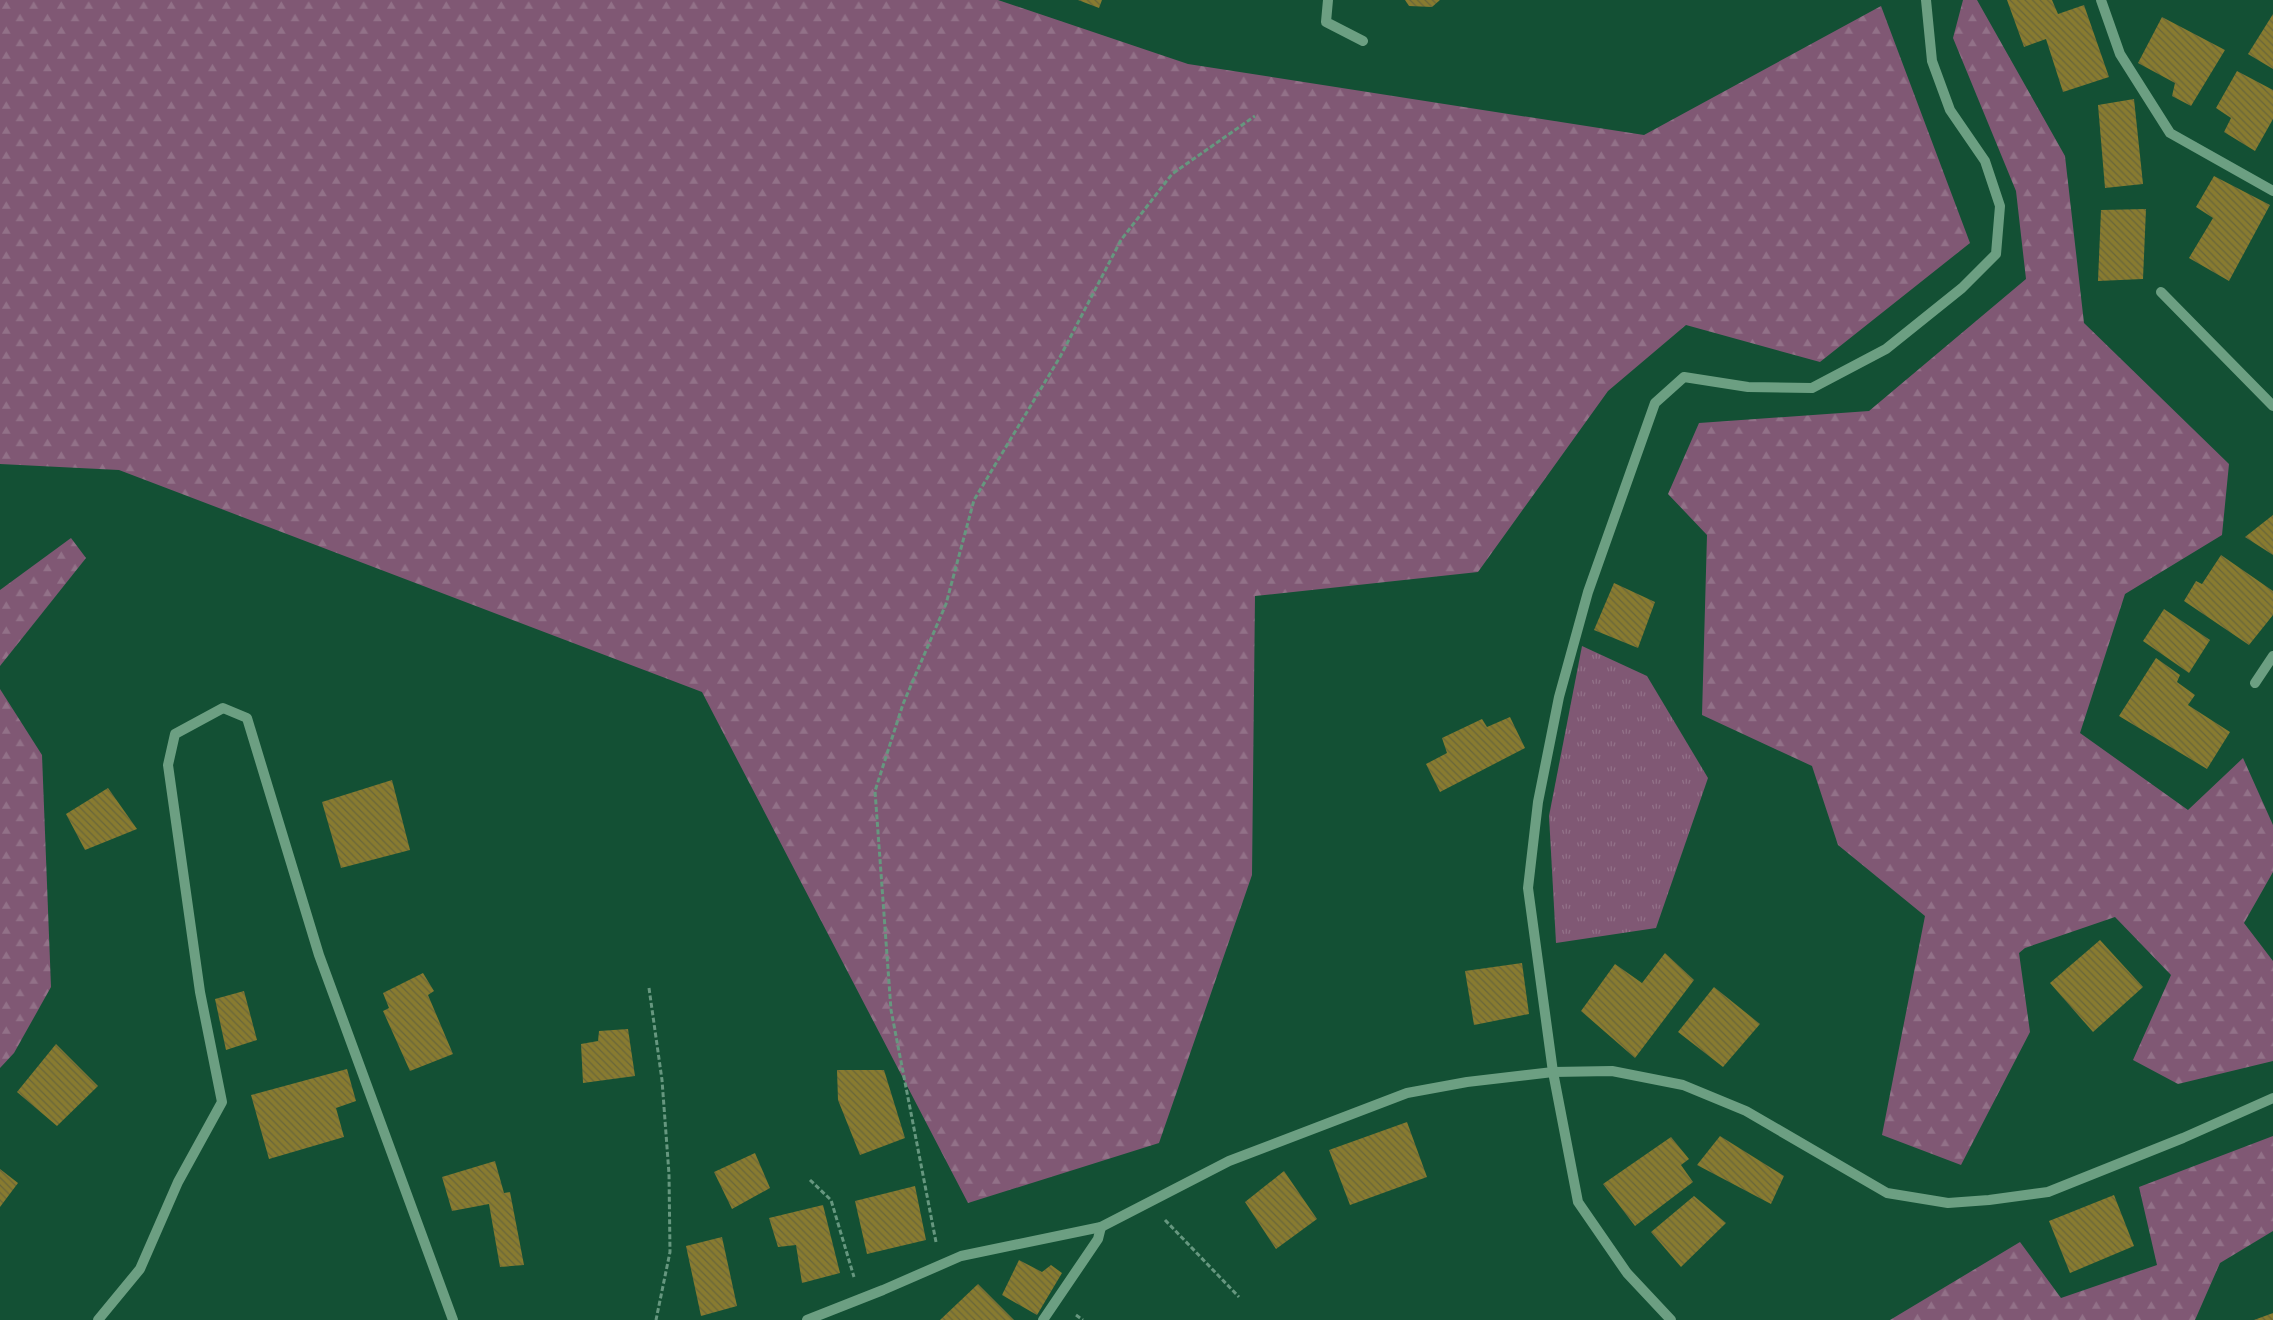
<svg xmlns="http://www.w3.org/2000/svg" width="2273" height="1320" font-family="'Exo 2',sans-serif">
	<style>
		.grass { fill: url(#grass-tufts) }
		.forest { fill: url(#forest-firs) }
		.building { fill: url(#building-back-hatch) }
		.lines { fill: none; stroke-linecap: round; stroke-linejoin: round }
		.path { stroke: #66977f; stroke-width: 3; stroke-dasharray: 5 2.5; stroke-linecap: butt }
		.street { stroke: #6c9f82; stroke-width: 10 }
	</style>
	<defs>
		<pattern id="grass-tufts" width="24" height="20" patternUnits="userSpaceOnUse" patternTransform="scale(1.25)"><rect width="24" height="20" fill="#805874"/><path d="M3 7l-1-3M5 7V3M7 7l1-3M15 17l-1-3M17 17v-4M19 17l1-3" fill="none" stroke="#927188"/></pattern>
		<pattern id="forest-firs" width="22" height="20" patternUnits="userSpaceOnUse" patternTransform="scale(1.25)"><rect width="22" height="20" fill="#805874"/><path d="M5 1l3.5 6h-7zM16 11l3.5 6h-7z" fill="#927188"/></pattern>
		<pattern id="building-back-hatch" width="6" height="6" patternUnits="userSpaceOnUse" patternTransform="scale(1.25)"><rect width="6" height="6" fill="#887b30"/><path d="M-1 5l2 2M0 0l6 6M5-1l2 2" fill="none" stroke="#69663a"/></pattern>
	</defs>
	<rect width="100%" height="100%" fill="#135034"/>
	<polygon class="grass" points="1582,646 1647,676 1708,778 1656,928 1556,943 1549,816"/>
	<g class="forest">
		<polygon points="0,0 998,0 1188,64 1644,135 1881,6 1970,243 1820,362 1686,325 1608,391 1478,572 1255,596 1252,875 1159,1143 968,1203 702,692 119,470 0,464"/>
		<polygon points="1963,0 1977,0 2065,156 2084,323 2229,464 2222,535 2125,594 2080,733 2188,810 2243,758 2273,825 2273,872 2244,923 2273,961 2273,1061 2178,1084 2133,1060 2171,975 2115,917 2025,948 2019,953 2030,1032 1961,1165 1882,1135 1925,916 1838,845 1812,766 1702,715 1707,535 1668,494 1699,423 1869,411 2026,279 2016,191 1953,38"/>
		<polygon points="71,538 86,558 0,666 0,590"/>
		<polygon points="0,689 42,755 51,987 14,1053 0,1068"/>
		<polygon points="2273,1136 2273,1231 2220,1263 2195,1320 1890,1320 2020,1242 2061,1298 2157,1265 2139,1187"/>
	</g>
	<g class="building">
		<polygon points="1078,0 1102,0 1099,8"/>
		<polygon points="1405,0 1440,0 1432,7 1409,6"/>
		<polygon points="2007,0 2052,0 2058,14 2084,5 2109,77 2063,92 2046,39 2024,47"/>
		<polygon points="2273,14 2273,69 2248,54"/>
		<polygon points="2162,17 2225,50 2191,106 2172,96 2175,83 2138,63"/>
		<polygon points="2237,71 2273,90 2273,119 2255,151 2224,132 2231,118 2216,108"/>
		<polygon points="2134,99 2143,184 2105,188 2098,105"/>
		<polygon points="2214,176 2270,205 2229,281 2189,258 2213,218 2196,207"/>
		<polygon points="2146,209 2143,279 2098,281 2101,210"/>
		<polygon points="2273,515 2273,555 2245,537"/>
		<polygon points="2221,555 2273,591 2273,615 2249,645 2184,601 2196,581 2202,584"/>
		<polygon points="1614,583 1655,602 1638,648 1594,630"/>
		<polygon points="2164,609 2210,640 2189,673 2143,641"/>
		<polygon points="2156,658 2180,675 2177,682 2195,695 2188,705 2230,732 2207,769 2119,716"/>
		<polygon points="1510,717 1525,748 1440,792 1426,764 1447,753 1442,738 1482,719 1487,727"/>
		<polygon points="392,780 410,850 341,868 322,802"/>
		<polygon points="108,788 137,829 85,850 66,814"/>
		<polygon points="2100,940 2143,987 2093,1032 2050,983"/>
		<polygon points="1665,953 1694,980 1635,1058 1581,1011 1615,964 1642,983"/>
		<polygon points="1522,963 1529,1014 1474,1025 1465,971"/>
		<polygon points="423,973 434,991 428,995 453,1054 410,1071 383,1011 389,1008 383,993"/>
		<polygon points="1714,987 1760,1024 1723,1067 1678,1032"/>
		<polygon points="244,991 257,1040 226,1050 215,999"/>
		<polygon points="628,1029 635,1076 583,1083 581,1044 598,1041 599,1031"/>
		<polygon points="56,1044 98,1086 57,1126 17,1092"/>
		<polygon points="347,1069 356,1101 336,1108 344,1137 269,1159 251,1095"/>
		<polygon points="837,1070 884,1070 905,1138 860,1155 838,1100"/>
		<polygon points="1407,1122 1427,1177 1350,1205 1329,1150"/>
		<polygon points="1720,1136 1784,1176 1771,1204 1697,1165"/>
		<polygon points="1671,1137 1689,1159 1681,1165 1693,1182 1635,1226 1603,1184"/>
		<polygon points="755,1153 770,1188 732,1209 714,1172"/>
		<polygon points="495,1161 504,1193 510,1192 524,1265 500,1267 489,1204 452,1211 442,1177"/>
		<polygon points="0,1169 18,1183 0,1207"/>
		<polygon points="1284,1171 1317,1219 1276,1249 1245,1202"/>
		<polygon points="915,1186 926,1240 867,1254 855,1201"/>
		<polygon points="2114,1195 2134,1246 2070,1273 2049,1221"/>
		<polygon points="1694,1196 1726,1223 1681,1267 1651,1232"/>
		<polygon points="823,1205 840,1273 802,1283 796,1245 778,1247 769,1218"/>
		<polygon points="722,1237 737,1306 701,1316 686,1246"/>
		<polygon points="1019,1260 1042,1272 1051,1265 1062,1273 1037,1315 1002,1295"/>
		<polygon points="978,1284 1014,1320 940,1320"/>
		<polygon points="2273,1313 2273,1320 2254,1320"/>
	</g>
	<g class="lines">
		<g class="path">
			<polyline points="649,988 662,1080 669,1174 670,1252 656,1320"/>
			<polyline points="810,1180 831,1200 854,1277"/>
			<polyline points="1165,1220 1239,1297"/>
			<polyline points="936,1242 891,1010 875,791 903,704 946,604 974,500 1060,357 1121,240 1172,174 1255,116"/>
			<polyline points="1076,1315 1083,1320"/>
		</g>
		<g class="street">
			<polyline points="1328,0 1326,22 1363,41"/>
			<polyline points="2101,0 2120,54 2170,133 2273,191"/>
			<polyline points="2161,292 2273,406"/>
			<polyline points="2255,683 2273,656"/>
			<polyline points="98,1320 140,1269 178,1182 222,1102 200,992 168,765 175,734 223,708 247,718 319,955 453,1320"/>
			<polyline points="807,1320 883,1290 961,1256 1101,1227 1229,1161 1407,1093 1467,1082 1553,1072 1612,1071 1683,1085 1746,1111 1887,1193 1948,1203 1989,1200 2048,1192 2183,1138 2273,1098"/>
			<polyline points="1043,1320 1098,1239 1101,1227"/>
			<polyline points="1671,1320 1627,1273 1578,1202 1553,1072 1528,888 1538,802 1559,697 1588,592 1655,403 1684,377 1748,387 1812,388 1886,349 1962,288 1996,254 2000,206 1985,161 1950,110 1932,61 1926,0"/>
		</g>
	</g>
</svg>
